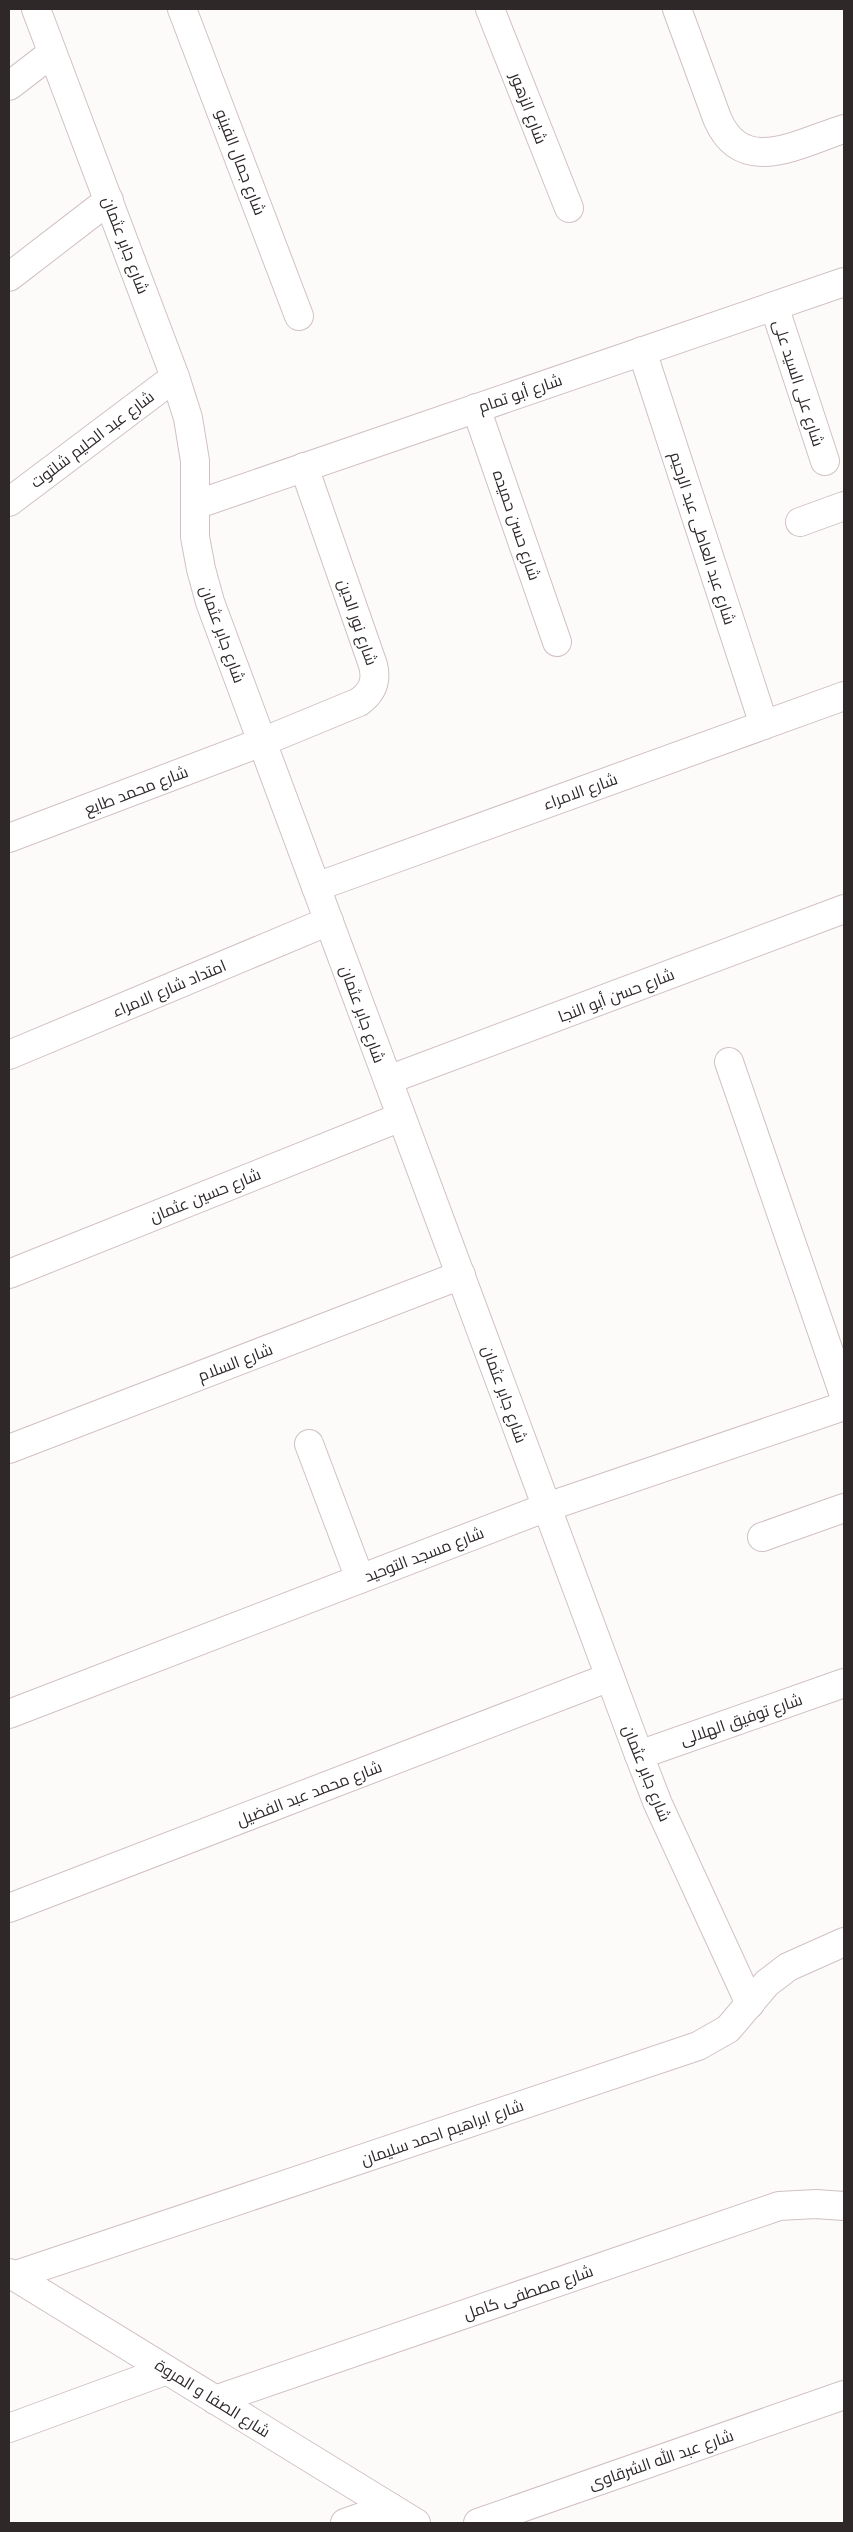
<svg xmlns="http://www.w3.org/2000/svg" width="853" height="2532" font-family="'Fira Sans',Cairo,sans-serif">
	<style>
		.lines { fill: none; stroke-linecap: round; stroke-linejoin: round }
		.minor-casing { stroke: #d1c1c4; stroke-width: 30 }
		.minor { stroke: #fff; stroke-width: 28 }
		.labels { text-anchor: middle; stroke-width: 4; stroke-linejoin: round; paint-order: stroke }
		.street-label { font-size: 16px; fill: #2e2829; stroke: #fff }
	</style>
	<rect width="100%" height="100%" fill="#fdfafa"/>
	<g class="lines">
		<defs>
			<g id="minor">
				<polyline points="36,9 175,377 188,418 195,461 195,537 201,569 210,602 639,1755 658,1804 750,2004"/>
				<polyline points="182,9 299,316"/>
				<polyline points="490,9 569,208"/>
				<path d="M 677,9 L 717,118 C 742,178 799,143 844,129"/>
				<polyline points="9,86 52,53"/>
				<polyline points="9,277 109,200"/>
				<polyline points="774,306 825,461"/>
				<polyline points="642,351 764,725"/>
				<polyline points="476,408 557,642"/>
				<polyline points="9,502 175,377"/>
				<polyline points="195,505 844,282"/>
				<polyline points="800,522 844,506"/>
				<path d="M 9,838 L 262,742 L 359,702 C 373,692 377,681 373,665 L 304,467"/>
				<polyline points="316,887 844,696"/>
				<polyline points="9,1055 329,921"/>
				<polyline points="729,1062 844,1395"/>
				<polyline points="388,1080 844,909"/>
				<polyline points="9,1274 401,1117"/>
				<polyline points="309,1444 360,1579"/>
				<polyline points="9,1449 461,1275"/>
				<polyline points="762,1537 844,1508"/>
				<polyline points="9,1714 547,1507 844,1406"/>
				<polyline points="639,1755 844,1683"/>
				<polyline points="9,1908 610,1677"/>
				<polyline points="9,2273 416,2523"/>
				<polyline points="13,2276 698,2046 728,2029 767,1983 788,1967 844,1942"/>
				<polyline points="215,2400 779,2206 816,2204 844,2206"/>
				<polyline points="9,2428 167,2370"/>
				<polyline points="345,2523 390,2507"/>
				<polyline points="478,2523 844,2395"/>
			</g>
		</defs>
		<use href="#minor" class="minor-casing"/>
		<use href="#minor" class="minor"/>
	</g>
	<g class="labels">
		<g class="street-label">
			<text transform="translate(529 108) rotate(69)" y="6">شارع الزهور</text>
			<text transform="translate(241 162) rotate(69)" y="6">شارع جمال الفينو</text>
			<text transform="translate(126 245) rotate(69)" y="6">شارع جابر عثمان</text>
			<text transform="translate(799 383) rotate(72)" y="6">شارع على السيد على</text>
			<text transform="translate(520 393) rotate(-19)" y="6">شارع أبو تمام</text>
			<text transform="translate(92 439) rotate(-37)" y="6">شارع عبد الحليم شلتوت</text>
			<text transform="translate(517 525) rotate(71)" y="6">شارع حسن حميده</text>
			<text transform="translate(703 538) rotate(72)" y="6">شارع عبد العاطى عبد الرحيم</text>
			<text transform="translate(358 622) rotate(71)" y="6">شارع نور الدين</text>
			<text transform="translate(223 634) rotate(70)" y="6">شارع جابر عثمان</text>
			<text transform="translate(136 790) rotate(-21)" y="6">شارع محمد طايع</text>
			<text transform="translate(580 791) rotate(-20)" y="6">شارع الامراء</text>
			<text transform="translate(169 988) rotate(-23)" y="6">امتداد شارع الامراء</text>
			<text transform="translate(616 995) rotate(-21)" y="6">شارع حسن أبو النجا</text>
			<text transform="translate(363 1014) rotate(70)" y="6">شارع جابر عثمان</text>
			<text transform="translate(205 1195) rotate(-22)" y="6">شارع حسين عثمان</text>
			<text transform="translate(235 1362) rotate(-21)" y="6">شارع السلام</text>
			<text transform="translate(505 1394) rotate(70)" y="6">شارع جابر عثمان</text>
			<text transform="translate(424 1554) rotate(-21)" y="6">شارع مسجد التوحيد</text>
			<text transform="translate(741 1719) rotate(-19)" y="6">شارع توفيق الهلالى</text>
			<text transform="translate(647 1773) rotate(68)" y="6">شارع جابر عثمان</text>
			<text transform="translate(309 1793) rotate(-21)" y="6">شارع محمد عبد الفضيل</text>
			<text transform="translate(442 2132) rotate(-19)" y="6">شارع ابراهيم احمد سليمان</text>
			<text transform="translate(528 2292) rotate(-19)" y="6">شارع مصطفى كامل</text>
			<text transform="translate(213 2398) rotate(32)" y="6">شارع الصفا و المروة</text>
			<text transform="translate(661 2459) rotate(-19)" y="6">شارع عبد الله الشرقاوى</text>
		</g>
	</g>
	<rect width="853" height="2532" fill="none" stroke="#2e2829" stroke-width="20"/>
</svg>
